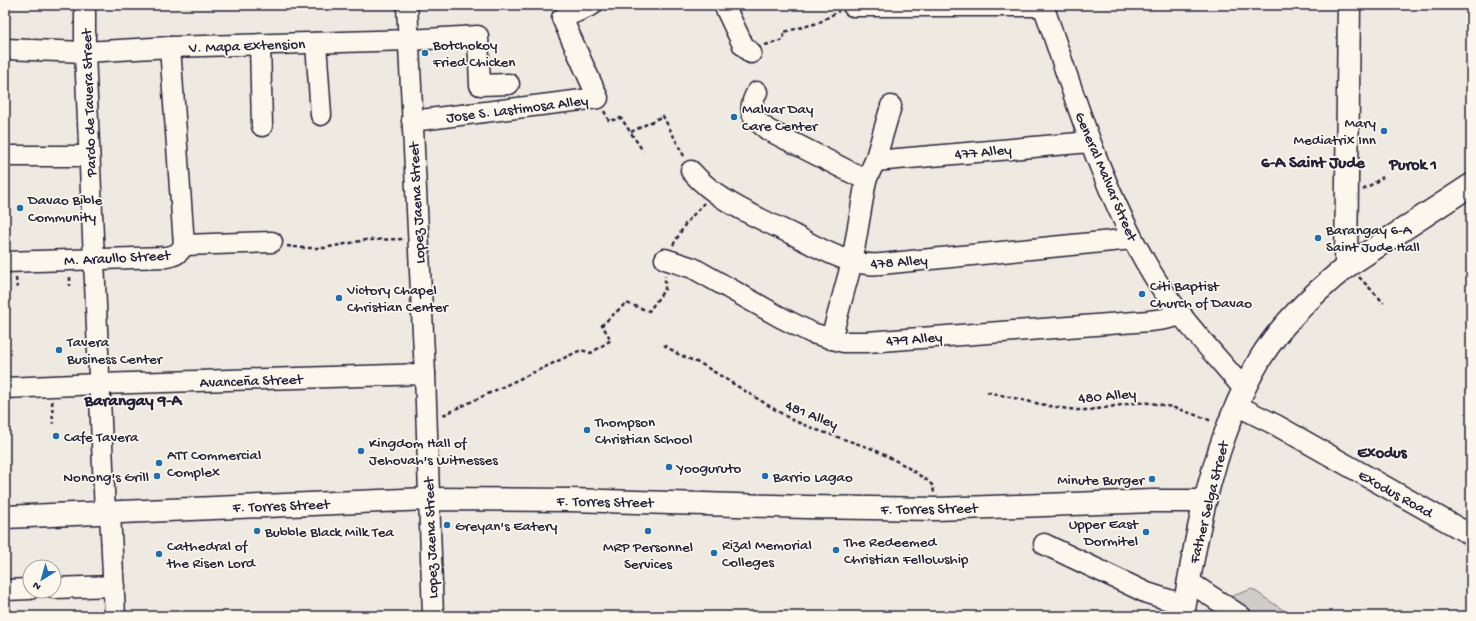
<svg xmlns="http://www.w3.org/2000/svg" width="1476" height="621" font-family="'Gochi Hand',sans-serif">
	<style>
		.green { fill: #d0cdc9; stroke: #797882 }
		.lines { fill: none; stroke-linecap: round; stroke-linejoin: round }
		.minor-casing { stroke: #22223b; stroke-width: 23 }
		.major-casing { stroke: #22223b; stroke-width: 25 }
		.path { stroke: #22223b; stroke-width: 2.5; stroke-dasharray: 4 3; stroke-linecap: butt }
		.minor { stroke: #fbf7ec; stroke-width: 20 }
		.major { stroke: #fbf7ec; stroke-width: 22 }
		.poi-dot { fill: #1f6fb2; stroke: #fbf7ec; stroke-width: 1.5 }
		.labels { text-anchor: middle; stroke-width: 3.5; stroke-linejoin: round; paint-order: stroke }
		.poi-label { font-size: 15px; fill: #22223b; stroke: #fbf7ec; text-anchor: start }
		.street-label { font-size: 15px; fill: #22223b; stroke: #fbf7ec }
		.neighbourhood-label { font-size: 16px; font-weight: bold; fill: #22223b; stroke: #fbf7ec }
		.quarter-label { font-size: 17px; font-weight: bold; fill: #22223b; stroke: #fbf7ec }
	</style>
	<rect width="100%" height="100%" fill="#eeeae2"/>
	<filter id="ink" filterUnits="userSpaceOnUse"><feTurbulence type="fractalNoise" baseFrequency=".025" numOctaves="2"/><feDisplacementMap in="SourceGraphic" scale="8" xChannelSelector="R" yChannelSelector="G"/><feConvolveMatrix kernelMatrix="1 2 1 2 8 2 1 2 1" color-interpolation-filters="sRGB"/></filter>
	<g filter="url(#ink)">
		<polygon class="green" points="1252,589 1292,616 1257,616 1230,597"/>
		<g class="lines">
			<defs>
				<g id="minor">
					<polyline points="85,5 85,52 105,513"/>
					<polyline points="407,5 425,374 433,616"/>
					<polyline points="724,5 743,45 751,53"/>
					<path d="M 1043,5 C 1075,97 1102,191 1153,275 C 1178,316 1213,352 1244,389"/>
					<polyline points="853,6 1044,6"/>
					<polyline points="316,43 321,115"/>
					<polyline points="260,44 262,126"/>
					<polyline points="170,47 184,245"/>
					<polyline points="5,49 85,52 170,47 409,40 478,36 480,85 509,84"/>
					<path d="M 757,92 C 746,111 752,118 768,130 L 866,180"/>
					<polyline points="412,121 598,98 562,18 592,5"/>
					<polyline points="5,156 89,156"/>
					<polyline points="875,161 1090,142"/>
					<path d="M 691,171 C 718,202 757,217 792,234 C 811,244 830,255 851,261 C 861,264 871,265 881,264 L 1132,239"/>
					<polyline points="184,245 272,242"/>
					<polyline points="665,259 693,268 780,317 812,333 843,342 867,342 1149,321 1165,319 1182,315"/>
					<path d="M 5,262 L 166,257 C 175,256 180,253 184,245"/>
					<polyline points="831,339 852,262 866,180 875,161 891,106"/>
					<polyline points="5,388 99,384 425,374"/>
					<polyline points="1236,405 1276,425 1471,535"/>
					<polyline points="110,512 115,616"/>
					<polyline points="1044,544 1147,593 1185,605"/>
					<polyline points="1188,581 1241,616"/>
					<polyline points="54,588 114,586"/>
					<polyline points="5,590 30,589"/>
				</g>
				<g id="major">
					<polyline points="1346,267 1349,5"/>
					<polyline points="5,517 428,499 571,500 806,507 936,509 1153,501 1205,501"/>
					<path d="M 1183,616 C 1197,528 1214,437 1260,359 C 1281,324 1314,293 1346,267 L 1471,185"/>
				</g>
			</defs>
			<use href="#minor" class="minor-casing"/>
			<use href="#major" class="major-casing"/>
			<g class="path">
				<polyline points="765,45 783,40 784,32 818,23 839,11"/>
				<polyline points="604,111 609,121 621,118 643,151"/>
				<polyline points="631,132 663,116 685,158"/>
				<polyline points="1363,190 1383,177"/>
				<polyline points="673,245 686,223 704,203"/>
				<polyline points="287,246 303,248 324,248 366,240 403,239"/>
				<polyline points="70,277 70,286"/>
				<polyline points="1359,277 1384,303"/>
				<polyline points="16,278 17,288"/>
				<polyline points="664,345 678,354 703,365 792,420 817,430 873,449 904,465 928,481 933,486 934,493"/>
				<path d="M 987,392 C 1016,398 1047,407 1077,410 C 1096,411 1116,405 1135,403 C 1162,401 1187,412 1212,421"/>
				<polyline points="52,401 53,424"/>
				<polyline points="443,415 581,350 591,353 611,340 602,325 626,303 649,311 665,289 665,276"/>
			</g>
			<use href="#minor" class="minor"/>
			<use href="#major" class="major"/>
		</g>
	</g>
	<g class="poi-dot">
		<circle cx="425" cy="53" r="4"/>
		<circle cx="734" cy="117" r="4"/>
		<circle cx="1384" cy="131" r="4"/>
		<circle cx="20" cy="208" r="4"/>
		<circle cx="1318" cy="238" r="4"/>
		<circle cx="1142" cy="294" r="4"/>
		<circle cx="339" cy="298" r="4"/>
		<circle cx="59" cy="350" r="4"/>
		<circle cx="587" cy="430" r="4"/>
		<circle cx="56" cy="436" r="4"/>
		<circle cx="361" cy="451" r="4"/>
		<circle cx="159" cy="463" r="4"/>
		<circle cx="669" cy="467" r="4"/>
		<circle cx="157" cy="476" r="4"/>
		<circle cx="765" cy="476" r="4"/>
		<circle cx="1152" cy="479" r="4"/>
		<circle cx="447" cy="525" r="4"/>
		<circle cx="257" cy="531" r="4"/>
		<circle cx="648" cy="531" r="4"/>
		<circle cx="1146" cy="532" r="4"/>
		<circle cx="836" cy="550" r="4"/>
		<circle cx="714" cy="553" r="4"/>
		<circle cx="159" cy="554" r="4"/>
	</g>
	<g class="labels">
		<g class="poi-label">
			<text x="433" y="49">Botchokoy<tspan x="433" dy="17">Fried Chicken</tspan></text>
			<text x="742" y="113">Malvar Day<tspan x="742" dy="17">Care Center</tspan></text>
			<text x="1376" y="127" text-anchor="end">Mary<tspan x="1376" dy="17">Mediatrix Inn</tspan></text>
			<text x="28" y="204">Davao Bible<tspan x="28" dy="17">Community</tspan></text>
			<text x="1326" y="234">Barangay 6-A<tspan x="1326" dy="17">Saint Jude Hall</tspan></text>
			<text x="1150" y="290">Citi Baptist<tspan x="1150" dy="17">Church of Davao</tspan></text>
			<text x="347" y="294">Victory Chapel<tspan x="347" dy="17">Christian Center</tspan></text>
			<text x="67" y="346">Tavera<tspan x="67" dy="17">Business Center</tspan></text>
			<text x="595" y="426">Thompson<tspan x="595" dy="17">Christian School</tspan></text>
			<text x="64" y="441">Cafe Tavera</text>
			<text x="369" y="447">Kingdom Hall of<tspan x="369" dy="17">Jehovah's Witnesses</tspan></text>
			<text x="167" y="459">ATT Commercial<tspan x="167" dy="17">Complex</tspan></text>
			<text x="677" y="472">Yooguruto</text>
			<text x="149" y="481" text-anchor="end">Nonong's Grill</text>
			<text x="773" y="481">Barrio Lagao</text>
			<text x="1144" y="484" text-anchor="end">Minute Burger</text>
			<text x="1138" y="528" text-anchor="end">Upper East<tspan x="1138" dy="17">Dormitel</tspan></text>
			<text x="455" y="530">Greyan's Eatery</text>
			<text x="265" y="536">Bubble Black Milk Tea</text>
			<text x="844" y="546">The Redeemed<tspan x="844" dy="17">Christian Fellowship</tspan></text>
			<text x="722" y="549">Rizal Memorial<tspan x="722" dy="17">Colleges</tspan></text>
			<text x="167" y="550">Cathedral of<tspan x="167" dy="17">the Risen Lord</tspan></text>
			<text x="648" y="551" text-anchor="middle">MRP Personnel<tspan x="648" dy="17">Services</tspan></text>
		</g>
		<g class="street-label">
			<text transform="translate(247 45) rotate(-2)" y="5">V. Mapa Extension</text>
			<text transform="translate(88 103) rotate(-92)" y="5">Pardo de Tavera Street</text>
			<text transform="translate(517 108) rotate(-7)" y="5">Jose S. Lastimosa Alley</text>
			<text transform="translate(983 151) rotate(-5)" y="5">477 Alley</text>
			<text transform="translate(1107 176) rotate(67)" y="5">General Malvar Street</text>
			<text transform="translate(416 203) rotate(-93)" y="5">Lopez Jaena Street</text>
			<text transform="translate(117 257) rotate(-3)" y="5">M. Araullo Street</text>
			<text transform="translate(899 261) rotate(-4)" y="5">478 Alley</text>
			<text transform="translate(914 338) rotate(-4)" y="5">479 Alley</text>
			<text transform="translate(251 380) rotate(-2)" y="5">Avanceña Street</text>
			<text transform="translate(1107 395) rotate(-5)" y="5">480 Alley</text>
			<text transform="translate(812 414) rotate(22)" y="5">481 Alley</text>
			<text transform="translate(1396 493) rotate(29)" y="5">Exodus Road</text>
			<text transform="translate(605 501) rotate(1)" y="5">F. Torres Street</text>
			<text transform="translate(1208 502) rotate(-76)" y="5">Father Selga Street</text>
			<text transform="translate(281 505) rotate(-2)" y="5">F. Torres Street</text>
			<text transform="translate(929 508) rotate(-1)" y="5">F. Torres Street</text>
			<text transform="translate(430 538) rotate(-92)" y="5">Lopez Jaena Street</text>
		</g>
		<g class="neighbourhood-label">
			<text x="1413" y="169">Purok 1</text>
			<text x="1382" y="457">Exodus</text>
		</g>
		<g class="quarter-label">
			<text x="1313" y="167">6-A Saint Jude</text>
			<text x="133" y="405">Barangay 9-A</text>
		</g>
	</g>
	<rect width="1476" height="621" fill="none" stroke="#fbf7ec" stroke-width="20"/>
	<rect x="10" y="10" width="1456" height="601" fill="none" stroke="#22223b" stroke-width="1.5" filter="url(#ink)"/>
	<g transform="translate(42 579) rotate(217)"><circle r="19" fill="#fbf7ec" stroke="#a4a2a5"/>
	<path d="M0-3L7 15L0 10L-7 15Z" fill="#1f6fb2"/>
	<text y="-6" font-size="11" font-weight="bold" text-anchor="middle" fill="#22223b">N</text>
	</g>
</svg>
